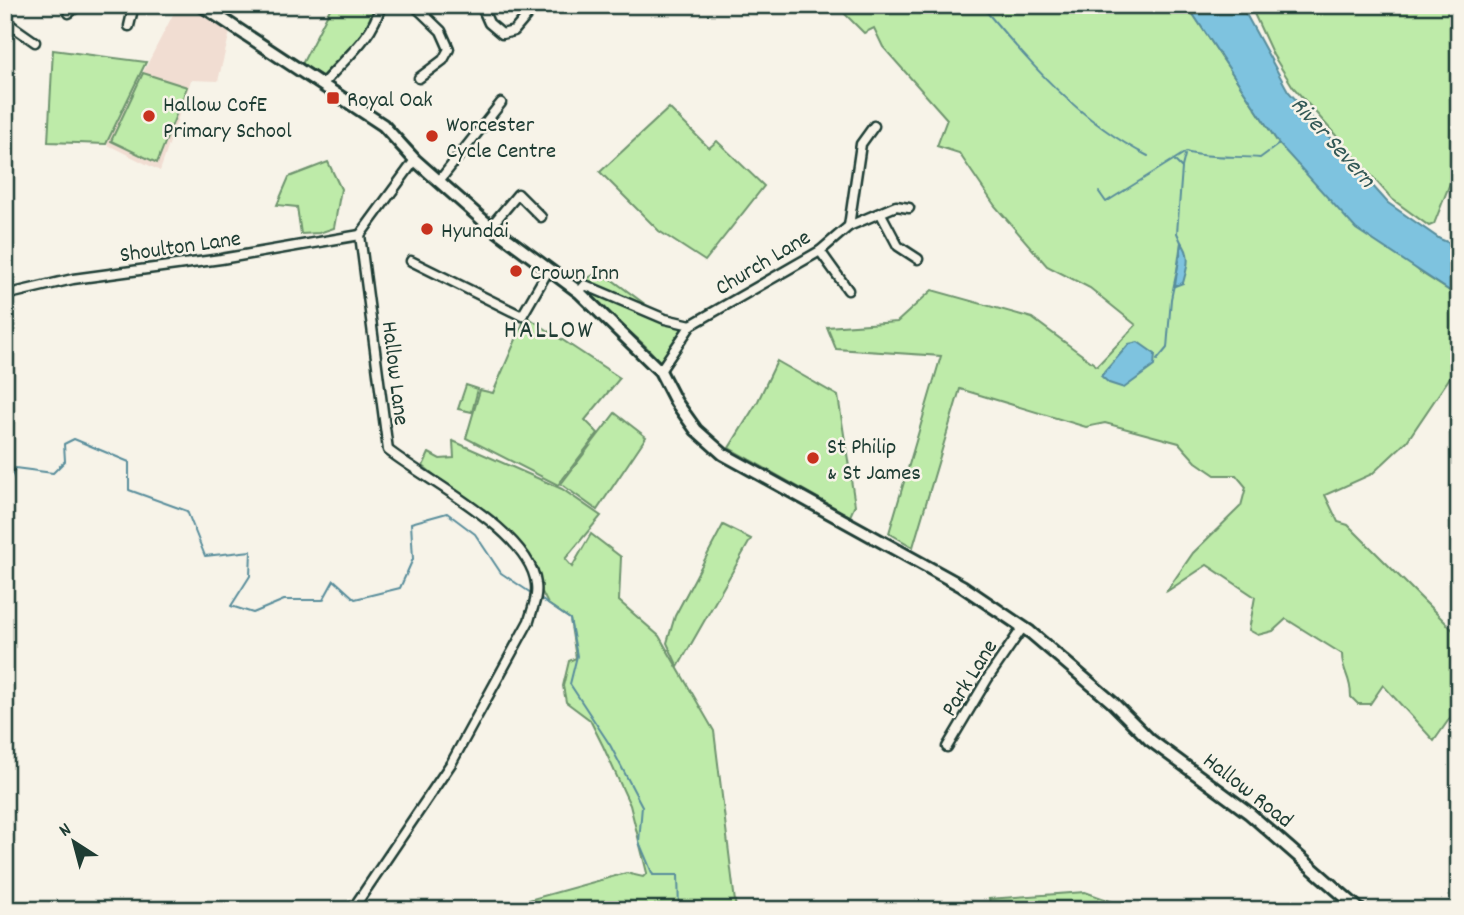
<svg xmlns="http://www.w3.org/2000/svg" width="1464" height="915" font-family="Dekko,sans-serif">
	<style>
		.built { fill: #f1ddd2 }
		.green { fill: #beeba9; stroke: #6e946e; stroke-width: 2 }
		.water { fill: #7ec3df; stroke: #588d9b; stroke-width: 2 }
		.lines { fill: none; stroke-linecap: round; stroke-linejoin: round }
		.stream { stroke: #588d9b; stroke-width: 2 }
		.minor-casing { stroke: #1f3d34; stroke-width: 13 }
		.major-casing { stroke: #1f3d34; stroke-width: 16 }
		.minor { stroke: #f7f3e8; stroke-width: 8 }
		.major { stroke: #f7f3e8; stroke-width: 10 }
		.poi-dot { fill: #c8321e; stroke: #f7f3e8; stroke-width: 2.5 }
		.labels { text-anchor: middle; stroke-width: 5; stroke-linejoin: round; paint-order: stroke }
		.poi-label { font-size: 23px; fill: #1f3d34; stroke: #f7f3e8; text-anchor: start }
		.street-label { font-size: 23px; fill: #1f3d34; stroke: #f7f3e8 }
		.water-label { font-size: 24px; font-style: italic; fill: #325856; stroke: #f7f3e8 }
		.quarter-label { font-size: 26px; letter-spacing: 2px; fill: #1f3d34; stroke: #f7f3e8 }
	</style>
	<rect width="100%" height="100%" fill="#f7f3e8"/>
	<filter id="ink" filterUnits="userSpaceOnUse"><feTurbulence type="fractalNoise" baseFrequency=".0143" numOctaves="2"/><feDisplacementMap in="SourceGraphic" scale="14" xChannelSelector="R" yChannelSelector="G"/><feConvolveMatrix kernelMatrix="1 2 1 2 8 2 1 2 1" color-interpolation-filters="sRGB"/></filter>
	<g filter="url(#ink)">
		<polygon class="built" points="178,5 188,5 230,32 218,81 191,80 160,171 106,144"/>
		<g class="green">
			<polygon points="332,5 375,5 364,33 322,76 302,64"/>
			<path d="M 836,5 L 1187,5 L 1279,144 L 1420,272 L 1459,297 L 1459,364 L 1407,441 L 1372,474 L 1325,495 L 1338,522 L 1348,525 L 1459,636 L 1459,705 L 1434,741 L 1383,685 L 1370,704 L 1358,704 L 1351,697 C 1351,675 1342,673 1342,654 L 1286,619 L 1273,631 L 1258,635 L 1249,630 L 1255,597 L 1207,565 L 1166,592 L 1193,553 L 1241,506 L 1246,487 L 1236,475 L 1215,475 L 1196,462 L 1179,443 L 1105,423 L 1086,427 L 960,389 L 913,547 L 889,533 L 941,356 L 836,349 L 827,327 L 897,322 L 932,290 L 1032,318 L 1097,366 L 1136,325 L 1090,288 L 1047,266 L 995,206 L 959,153 L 937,146 L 947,119 L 883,47 L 874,28 L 864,33 Z"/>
			<polygon points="1250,5 1459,5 1459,160 1434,224 1429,226 1392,199 1293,87 1273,55"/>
			<polygon points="53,50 146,62 106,144 48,142"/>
			<polygon points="143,73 187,87 157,163 111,141"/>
			<polygon points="669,108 709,148 717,141 764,186 705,261 659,231 600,172"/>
			<polygon points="328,162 341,189 334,228 319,233 301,234 297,207 277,205 289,177"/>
			<path d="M 595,274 L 611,279 L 665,319 L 691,325 L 661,364 C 639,333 601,315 581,282 Z"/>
			<polygon points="526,316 620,378 585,420 598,433 558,485 466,438 480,390 493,393"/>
			<polygon points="777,361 838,396 855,505 850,516 729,448 758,401"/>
			<polygon points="466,385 478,389 472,412 458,409"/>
			<polygon points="615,413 646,437 597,510 561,484"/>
			<polygon points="453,441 562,489 601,516 565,559 572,567 591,534 621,557 619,601 659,636 714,731 736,910 493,910 626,873 643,877 647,873 630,805 603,746 590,720 566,702 563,686 569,661 576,658 570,619 548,604 515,539 423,466 429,453 440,459 454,458"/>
			<polygon points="723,525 751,539 678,667 667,643 675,616"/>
			<polygon points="1085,892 1135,910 992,910 989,899"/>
		</g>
		<g class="water">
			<polygon points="1187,5 1241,5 1288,91 1388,203 1440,239 1459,247 1459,297 1356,229 1279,144"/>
			<path d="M 1181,242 C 1192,255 1187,268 1183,283 L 1175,286 Z"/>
			<polygon points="1138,342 1155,354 1154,366 1124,388 1109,383 1101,376 1129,344"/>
		</g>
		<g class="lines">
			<g class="stream">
				<path d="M 981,5 C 1028,62 1080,122 1148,156"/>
				<polyline points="1175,161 1182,168 1177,233 1181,242 1180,256"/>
				<polyline points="1182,167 1185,155"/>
				<path d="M 1099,192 L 1106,202 L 1186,152 C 1202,158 1239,156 1260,158 L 1279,144"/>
				<polyline points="1157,360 1167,348 1171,299 1179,261"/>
				<polyline points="5,491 15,468 53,473 65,461 64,444 74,439 129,462 129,490 187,511 205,556 251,551 250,576 231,606 253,613 284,600 323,600 334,580 355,599 400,588 413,559 411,523 447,513 475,534 501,573 534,595"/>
				<polyline points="539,598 570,619 577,656 570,684 610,745 642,806 639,842 653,875 678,875 679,910"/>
			</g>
			<defs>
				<g id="minor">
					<polyline points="414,5 441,31 449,49 443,60 419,78"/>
					<polyline points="481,5 489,23 502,34 514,31 536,5"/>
					<polyline points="69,13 79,5"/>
					<polyline points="5,21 35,42"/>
					<polyline points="129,26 134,5"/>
					<path d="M 323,84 C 345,58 372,39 381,5"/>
					<polyline points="439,181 501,103"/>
					<polyline points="881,214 898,246 918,259"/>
					<polyline points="491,226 518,194 541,217"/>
					<polyline points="849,226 896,206 909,208"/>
					<polyline points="820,251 848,290"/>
					<polyline points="411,261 522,316 549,269"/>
					<polyline points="579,292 585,285 665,319 691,325"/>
					<polyline points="5,295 73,279 221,259 360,235"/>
					<polyline points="660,371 691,325 820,251 849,226 861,144 874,126"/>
					<polyline points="947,747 988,678 1023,627"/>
					<path d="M 352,910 L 452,762 L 529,621 C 532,609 538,598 536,584 C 530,531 427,481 388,450 L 360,235 L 415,160"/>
				</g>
				<polyline id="major" points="201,5 383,125 415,160 485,222 579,292 660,371 676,402 696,430 723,454 962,586 1030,632 1112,702 1150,740 1249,813 1360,910"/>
			</defs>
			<use href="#minor" class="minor-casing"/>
			<use href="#major" class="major-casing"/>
			<use href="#minor" class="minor"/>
			<use href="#major" class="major"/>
		</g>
	</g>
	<g class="poi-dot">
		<rect x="326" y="91" width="14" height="14" rx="3.5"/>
		<circle cx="149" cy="116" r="7"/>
		<circle cx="432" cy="136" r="7"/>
		<circle cx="427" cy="229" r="7"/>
		<circle cx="516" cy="271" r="7"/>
		<circle cx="813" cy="458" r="7"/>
	</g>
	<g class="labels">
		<g class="poi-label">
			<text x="347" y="106">Royal Oak</text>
			<text x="163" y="111">Hallow CofE<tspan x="163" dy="26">Primary School</tspan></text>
			<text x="446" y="131">Worcester<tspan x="446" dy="26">Cycle Centre</tspan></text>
			<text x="441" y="237">Hyundai</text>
			<text x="530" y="279">Crown Inn</text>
			<text x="827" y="453">St Philip<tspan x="827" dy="26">&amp; St James</tspan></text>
		</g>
		<g class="street-label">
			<text transform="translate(180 245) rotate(-8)" y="8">Shoulton Lane</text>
			<text transform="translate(762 261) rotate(-31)" y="8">Church Lane</text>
			<text transform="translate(397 373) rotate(83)" y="8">Hallow Lane</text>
			<text transform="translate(968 677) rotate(-58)" y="8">Park Lane</text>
			<text transform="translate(1249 789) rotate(38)" y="8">Hallow Road</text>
		</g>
		<g class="water-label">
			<text transform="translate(1334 141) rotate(48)" y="8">River Severn</text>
		</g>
		<g class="quarter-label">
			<text x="549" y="337">HALLOW</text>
		</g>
	</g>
	<rect width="1464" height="915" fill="none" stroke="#f7f3e8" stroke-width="28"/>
	<rect x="14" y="14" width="1436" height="887" fill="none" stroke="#1f3d34" stroke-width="2.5" filter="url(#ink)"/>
	<g transform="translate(74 842) rotate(324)" stroke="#f7f3e8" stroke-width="5" paint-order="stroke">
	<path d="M0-5L12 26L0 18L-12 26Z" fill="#1f3d34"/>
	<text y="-10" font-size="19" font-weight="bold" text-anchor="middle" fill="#1f3d34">N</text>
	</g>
</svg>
